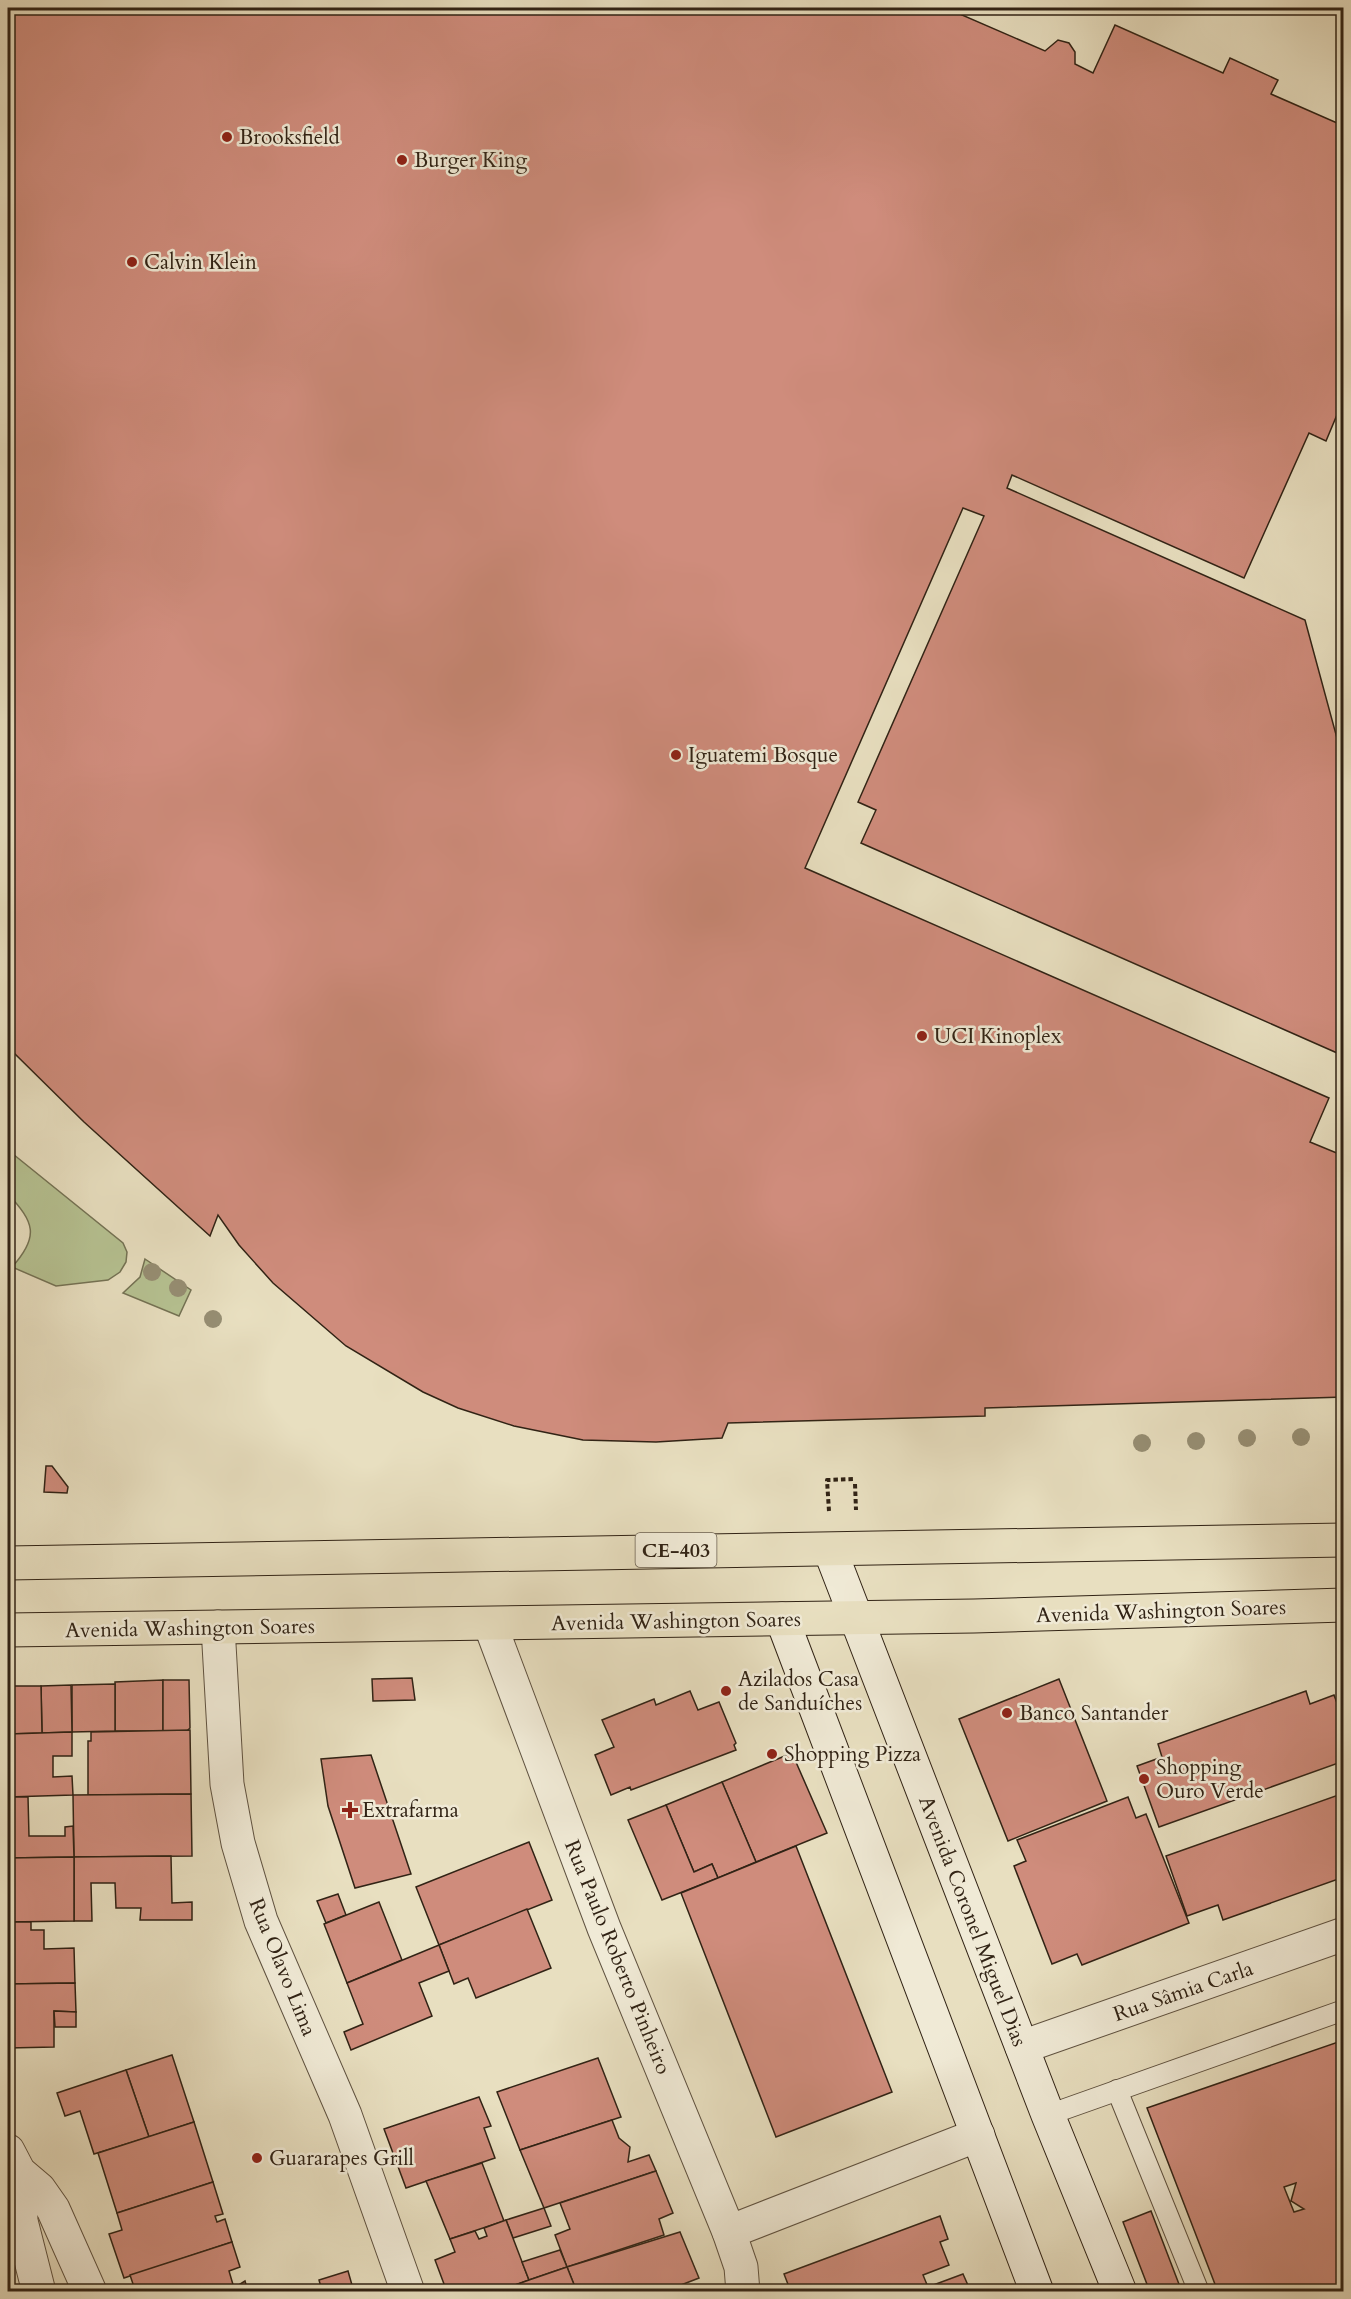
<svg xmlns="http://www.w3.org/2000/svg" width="1351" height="2299" font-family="Cardo,serif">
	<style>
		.green { fill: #b6c292; stroke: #747254; stroke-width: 1.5 }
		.building { fill: #cf8c7c; stroke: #312315; stroke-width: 1.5; fill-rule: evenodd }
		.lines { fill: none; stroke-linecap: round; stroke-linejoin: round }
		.lane-casing { stroke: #5f5240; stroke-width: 22 }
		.street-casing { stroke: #5f5240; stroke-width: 35 }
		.secondary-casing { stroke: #312315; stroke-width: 35 }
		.primary-casing { stroke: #312315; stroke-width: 35 }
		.path { stroke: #312315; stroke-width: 4; stroke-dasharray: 4.5 3; stroke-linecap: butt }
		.lane { stroke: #f0ead6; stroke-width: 20 }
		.street { stroke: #f0ead6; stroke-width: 33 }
		.secondary { stroke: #f0ead6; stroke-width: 33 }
		.primary { stroke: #e8dfc0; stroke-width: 33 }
		.tree { fill: #968e73 }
		.poi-dot { fill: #8f2418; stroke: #f0ead6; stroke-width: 2 }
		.labels { text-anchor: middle; stroke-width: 5; stroke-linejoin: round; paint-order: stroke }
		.shield { fill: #f0ead6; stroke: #6a5f4f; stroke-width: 1.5 }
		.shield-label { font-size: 20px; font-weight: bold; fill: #312315 }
		.poi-label { font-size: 21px; fill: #312315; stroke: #f0ead6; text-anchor: start }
		.street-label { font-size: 21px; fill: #312315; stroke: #f0ead6 }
	</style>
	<rect width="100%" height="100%" fill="#e8dfc0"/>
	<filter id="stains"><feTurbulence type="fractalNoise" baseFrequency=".00333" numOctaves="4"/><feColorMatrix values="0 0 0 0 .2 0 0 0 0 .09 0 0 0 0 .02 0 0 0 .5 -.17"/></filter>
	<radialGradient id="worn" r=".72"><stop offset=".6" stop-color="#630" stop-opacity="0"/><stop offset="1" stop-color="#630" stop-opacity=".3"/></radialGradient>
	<g class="green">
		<path d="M 8,1150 L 123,1243 L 127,1252 L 126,1262 L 120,1272 L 108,1280 L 56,1286 L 12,1267 C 40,1236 34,1222 8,1194 Z"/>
		<polygon points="145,1259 191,1290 179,1316 123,1293 140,1277"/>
	</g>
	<g class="building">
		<polygon points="8,8 946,8 1045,51 1058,40 1069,43 1075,52 1075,64 1093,73 1115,25 1223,73 1230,58 1278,80 1271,94 1344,126 1344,356 1338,368 1344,371 1344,398 1326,441 1309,433 1244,578 1012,475 1007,488 1305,620 1344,764 1344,1056 861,843 876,810 858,802 984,516 963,508 805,868 1329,1098 1310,1142 1344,1156 1344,1397 985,1408 985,1416 728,1423 722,1438 656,1442 583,1440 514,1426 458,1408 423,1392 346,1346 273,1283 239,1245 218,1215 210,1236 84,1122 13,1052 8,1045"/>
		<polygon points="46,1466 52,1466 68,1487 67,1493 44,1492"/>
		<polygon points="412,1678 415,1700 373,1701 372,1679"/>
		<polygon points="1059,1679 1107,1801 1008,1841 959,1719"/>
		<polygon points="163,1680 163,1731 115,1731 115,1682"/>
		<polygon points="163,1680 189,1680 190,1728 187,1731 163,1731"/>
		<polygon points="115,1684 115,1731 72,1732 72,1685"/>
		<polygon points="71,1685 72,1732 42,1733 41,1686"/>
		<polygon points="8,1686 41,1686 42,1733 8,1734"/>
		<polygon points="690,1691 698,1710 719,1702 736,1743 734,1745 736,1750 631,1790 630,1787 611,1795 595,1755 614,1747 602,1720 654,1699 656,1705"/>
		<polygon points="1306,1691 1310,1704 1334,1695 1344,1722 1344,1761 1159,1827 1137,1766 1162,1757 1158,1744"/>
		<polygon points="190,1730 191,1794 88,1795 88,1741 91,1741 91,1732"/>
		<polygon points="72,1732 72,1756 53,1756 53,1777 72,1776 73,1795 8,1797 8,1734"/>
		<polygon points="792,1753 827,1833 756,1862 722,1782"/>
		<polygon points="371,1755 411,1874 355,1888 328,1806 321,1759"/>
		<polygon points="722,1782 756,1862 718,1878 712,1864 694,1872 666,1805"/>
		<polygon points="1344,1793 1344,1877 1223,1920 1218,1905 1187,1916 1166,1856"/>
		<polygon points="191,1794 192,1856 74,1857 73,1795"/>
		<polygon points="8,1797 28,1797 29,1836 65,1836 65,1827 73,1826 74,1857 8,1858"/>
		<polygon points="1128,1797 1136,1818 1146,1814 1189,1923 1082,1965 1077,1954 1052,1964 1014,1866 1026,1861 1017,1840"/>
		<polygon points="666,1805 694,1872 712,1864 718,1878 662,1900 628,1820"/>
		<polygon points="529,1842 552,1900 439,1945 416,1887"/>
		<polygon points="796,1846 892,2092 776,2137 681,1893"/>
		<polygon points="171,1856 172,1903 192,1902 192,1920 140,1920 141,1908 116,1908 115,1883 91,1883 92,1921 74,1921 74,1857"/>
		<polygon points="74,1857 74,1921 8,1922 8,1858"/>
		<polygon points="338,1894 346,1915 326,1923 317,1901"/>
		<polygon points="379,1902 402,1960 347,1983 324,1924"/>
		<polygon points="527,1909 551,1968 476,1998 468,1978 454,1984 439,1945"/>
		<polygon points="8,1922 31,1922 31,1930 44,1930 44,1949 74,1948 75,1983 8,1984"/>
		<polygon points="439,1945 449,1971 419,1983 432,2016 351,2050 344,2032 363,2024 347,1983"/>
		<polygon points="75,1983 76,2012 54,2011 54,2047 8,2048 8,1984"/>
		<polygon points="54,2011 76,2012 76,2027 55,2027"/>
		<path d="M 1344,2040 L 1344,2292 L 1218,2292 L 1147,2108 ZM 1296,2183 L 1291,2201 L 1304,2209 L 1294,2212 L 1284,2187 Z"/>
		<polygon points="172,2055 194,2122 149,2137 126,2070"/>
		<polygon points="598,2058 621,2117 520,2150 497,2092"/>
		<polygon points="126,2070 149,2137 94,2154 80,2111 65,2116 57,2093"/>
		<polygon points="479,2097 491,2126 484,2128 495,2158 406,2188 384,2129"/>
		<polygon points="612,2120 619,2138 630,2147 628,2162 649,2155 656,2171 544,2208 520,2150"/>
		<polygon points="194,2122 213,2182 117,2213 98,2153"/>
		<polygon points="482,2163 504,2221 450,2239 426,2181"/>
		<polygon points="656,2171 673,2213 659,2219 664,2235 567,2267 555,2235 570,2229 560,2203"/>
		<polygon points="213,2182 223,2214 215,2216 217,2222 225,2219 232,2242 124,2278 109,2234 122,2230 117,2213"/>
		<polygon points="544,2208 551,2226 513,2238 506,2220"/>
		<polygon points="1151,2211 1182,2292 1150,2292 1123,2222"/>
		<polygon points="940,2216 948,2239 940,2242 949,2265 923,2275 928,2287 916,2292 791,2292 784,2274"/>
		<polygon points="506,2220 529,2280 496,2292 447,2292 435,2260 455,2252 450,2239 475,2231 479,2239 487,2236 484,2228"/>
		<polygon points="680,2232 699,2278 681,2285 683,2292 577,2292 567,2267"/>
		<polygon points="232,2242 240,2267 229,2271 234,2288 245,2281 248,2292 132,2292 135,2290 130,2275"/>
		<polygon points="560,2250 567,2267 529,2280 522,2262"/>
		<polygon points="567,2267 577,2292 496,2292 529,2280"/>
		<polygon points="348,2271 354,2292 320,2292 322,2291 319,2280"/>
		<polygon points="963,2274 971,2292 916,2292 928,2287"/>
	</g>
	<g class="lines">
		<defs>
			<g id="lane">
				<polyline points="1117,2090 1199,2292"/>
				<polyline points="1048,2115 1344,2010"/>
			</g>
			<g id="street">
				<polyline points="490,1624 604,1928 729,2232 741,2267 743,2292"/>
				<polyline points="218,1627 227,1784 238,1843 261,1921 345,2115 408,2292"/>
				<polyline points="1022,2047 1344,1934"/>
				<polyline points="8,2151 19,2172 39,2189 53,2209 90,2292"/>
				<polyline points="19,2172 21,2221 39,2292"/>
				<polyline points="729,2232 978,2135"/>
			</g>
			<g id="secondary">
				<polyline points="830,1550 1048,2115 1120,2292"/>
				<polyline points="782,1619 1037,2292"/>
			</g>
			<g id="primary">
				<polyline points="8,1563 1344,1540"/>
				<polyline points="8,1630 974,1616 1344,1605"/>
			</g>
		</defs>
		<use href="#lane" class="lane-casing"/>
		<use href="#street" class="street-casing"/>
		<use href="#secondary" class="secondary-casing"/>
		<use href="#primary" class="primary-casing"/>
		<g class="path">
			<polyline points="855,1484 856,1510"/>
			<polyline points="829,1511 827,1480 855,1479"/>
		</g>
		<use href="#lane" class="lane"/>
		<use href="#street" class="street"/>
		<use href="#secondary" class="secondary"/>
		<use href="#primary" class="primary"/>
	</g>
	<g class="tree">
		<circle cx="152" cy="1272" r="9"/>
		<circle cx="178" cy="1288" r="9"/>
		<circle cx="213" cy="1319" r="9"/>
		<circle cx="1301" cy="1437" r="9"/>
		<circle cx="1247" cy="1438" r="9"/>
		<circle cx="1196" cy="1441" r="9"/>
		<circle cx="1142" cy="1443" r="9"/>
	</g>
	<g class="poi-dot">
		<circle cx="227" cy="137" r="6"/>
		<circle cx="402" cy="160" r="6"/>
		<circle cx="132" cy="262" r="6"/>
		<circle cx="676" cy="755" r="6"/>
		<circle cx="922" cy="1036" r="6"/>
		<circle cx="726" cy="1691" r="6"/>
		<circle cx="1007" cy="1713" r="6"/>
		<circle cx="772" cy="1754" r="6"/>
		<circle cx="1144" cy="1779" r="6"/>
		<path d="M347 1801h6v6h6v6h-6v6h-6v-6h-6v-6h6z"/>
		<circle cx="257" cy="2158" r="6"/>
	</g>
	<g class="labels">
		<rect class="shield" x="635.5" y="1533" width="81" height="34" rx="4.5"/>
		<g class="shield-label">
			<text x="676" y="1557">CE-403</text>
		</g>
		<g class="poi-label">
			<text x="239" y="144">Brooksfield</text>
			<text x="414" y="167">Burger King</text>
			<text x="144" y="269">Calvin Klein</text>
			<text x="688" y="762">Iguatemi Bosque</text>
			<text x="934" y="1043">UCI Kinoplex</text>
			<text x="738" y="1686">Azilados Casa<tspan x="738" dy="24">de Sanduíches</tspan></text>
			<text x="1019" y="1720">Banco Santander</text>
			<text x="784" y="1761">Shopping Pizza</text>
			<text x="1156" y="1774">Shopping<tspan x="1156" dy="24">Ouro Verde</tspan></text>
			<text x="362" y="1817">Extrafarma</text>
			<text x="269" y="2165">Guararapes Grill</text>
		</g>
		<g class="street-label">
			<text transform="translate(1161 1611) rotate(-2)" y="7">Avenida Washington Soares</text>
			<text transform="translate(676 1621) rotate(-1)" y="7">Avenida Washington Soares</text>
			<text transform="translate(190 1628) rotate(-1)" y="7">Avenida Washington Soares</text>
			<text transform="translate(973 1921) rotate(69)" y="7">Avenida Coronel Miguel Dias</text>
			<text transform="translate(618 1957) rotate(68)" y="7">Rua Paulo Roberto Pinheiro</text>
			<text transform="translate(283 1967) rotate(68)" y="7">Rua Olavo Lima</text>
			<text transform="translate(1183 1991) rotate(-19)" y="7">Rua Sâmia Carla</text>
		</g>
	</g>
	<rect width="1351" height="2299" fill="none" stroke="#e8dfc0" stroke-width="30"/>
	<rect x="9" y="9" width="1333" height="2281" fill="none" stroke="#312315" stroke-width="3"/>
	<rect x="15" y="15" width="1321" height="2269" fill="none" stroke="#312315" stroke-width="1.5"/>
	<rect width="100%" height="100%" filter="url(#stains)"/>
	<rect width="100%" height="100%" fill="url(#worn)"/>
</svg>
